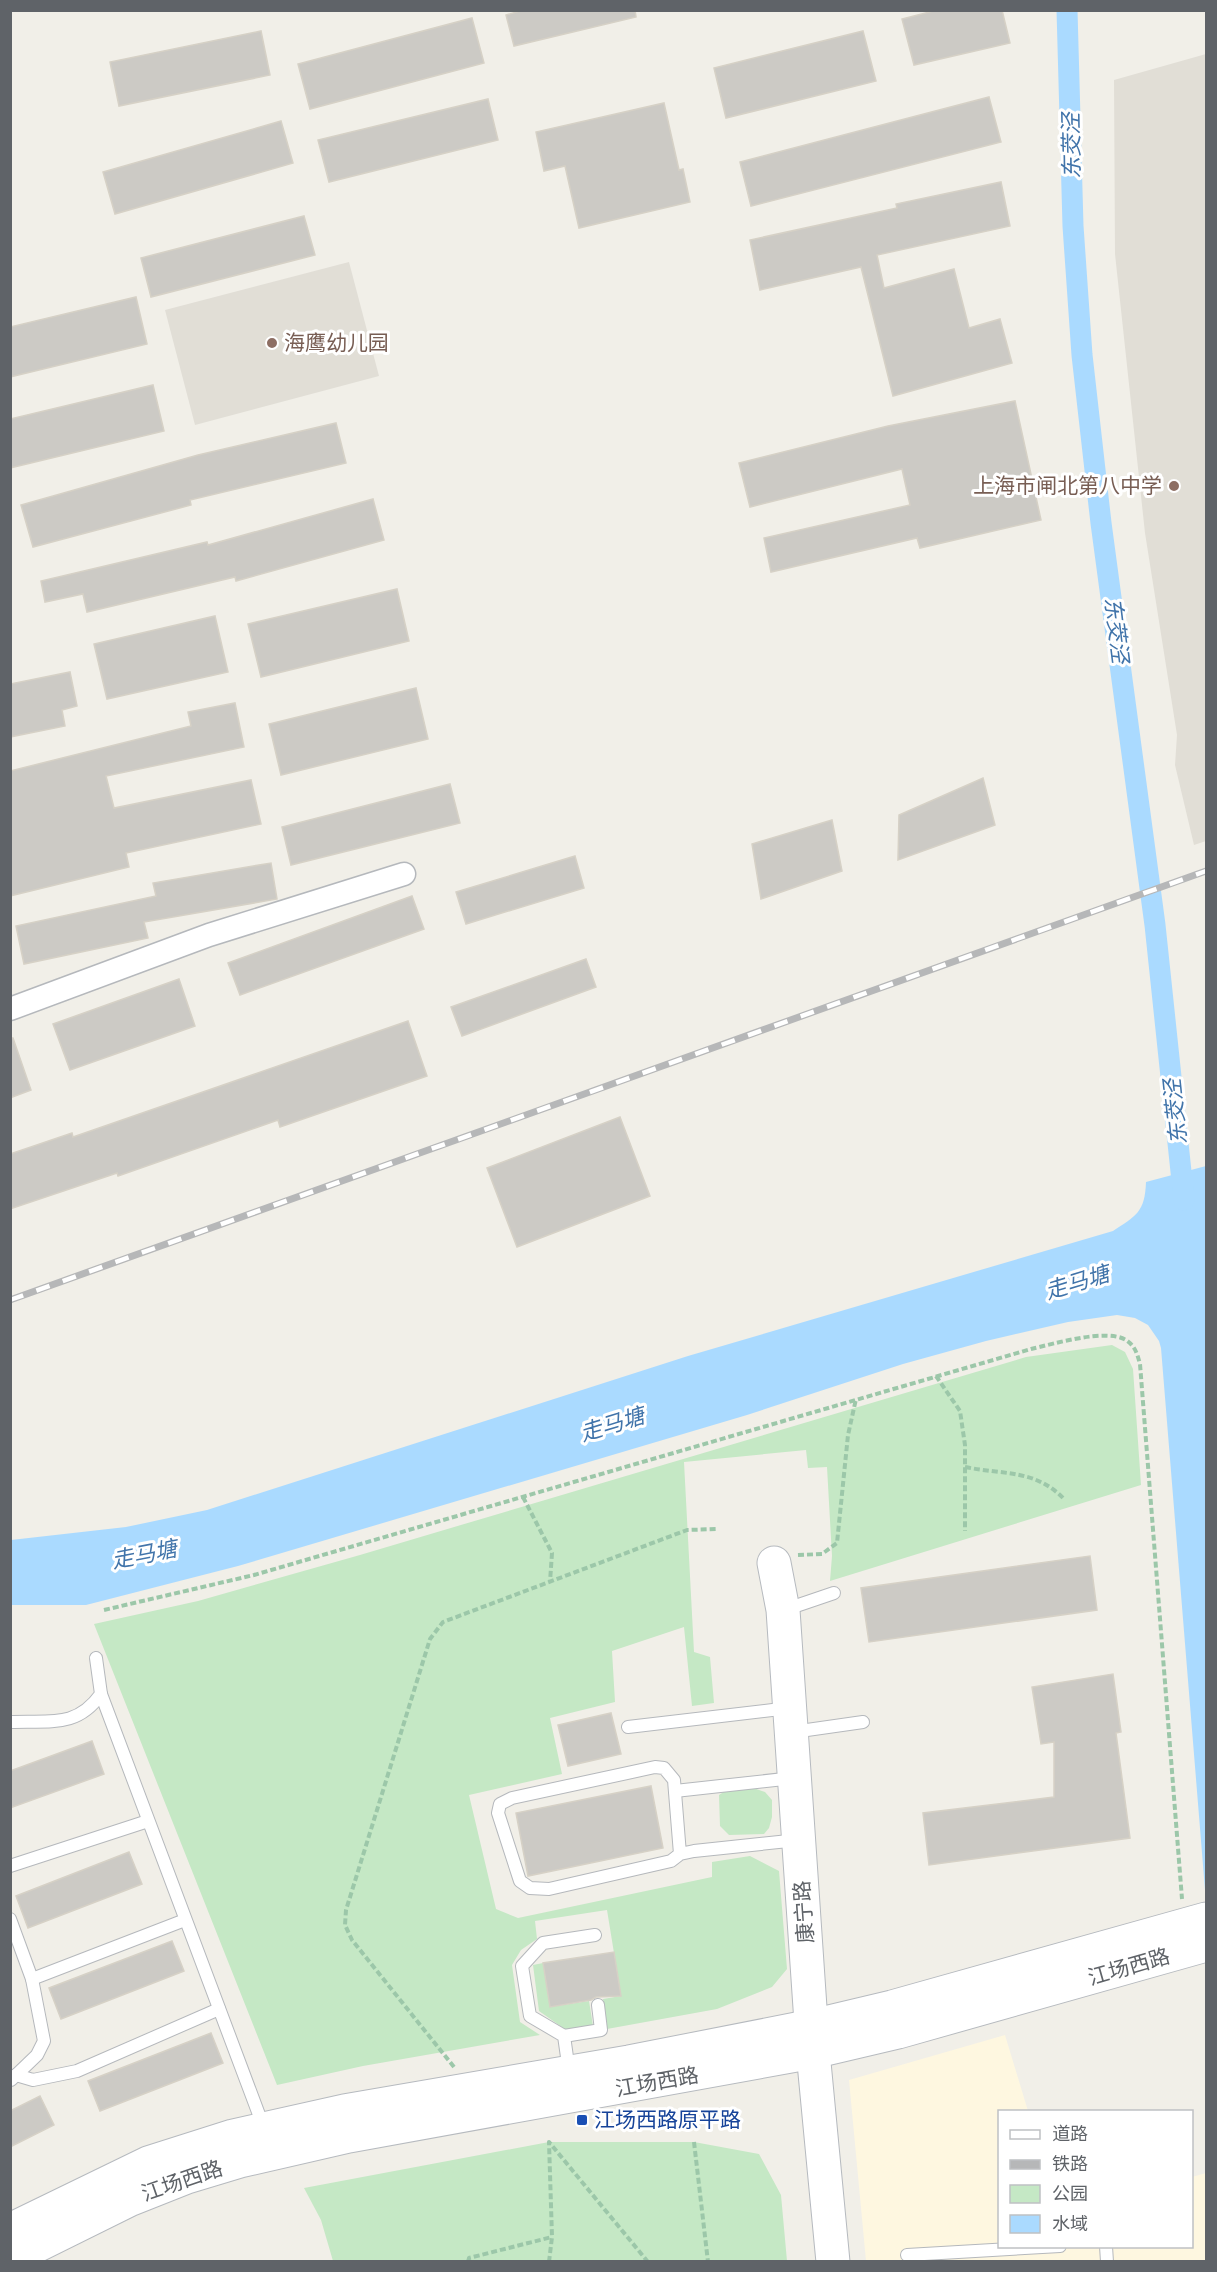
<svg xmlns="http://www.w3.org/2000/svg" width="1217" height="2272" font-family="'Source Sans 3','Noto Sans SC',sans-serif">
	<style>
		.commercial { fill: #fef7e0 }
		.education { fill: #e1ded6 }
		.green { fill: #c5e8c5 }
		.water { fill: #aadaff }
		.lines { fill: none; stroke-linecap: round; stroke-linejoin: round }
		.canal { stroke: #aadaff; stroke-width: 21 }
		.building { fill: #cccac5; stroke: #d6d1c6; stroke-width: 1.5 }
		.lane-casing { stroke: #b5b8bc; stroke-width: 14 }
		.street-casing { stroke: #b5b8bc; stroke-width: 25 }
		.secondary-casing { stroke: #b6babf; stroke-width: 35 }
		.path { stroke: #9cc7a9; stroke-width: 4; stroke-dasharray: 6 3; stroke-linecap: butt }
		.lane { stroke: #fff; stroke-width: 12 }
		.street { stroke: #fff; stroke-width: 22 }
		.secondary { stroke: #fff; stroke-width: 33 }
		.rail-casing { stroke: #b6b7b8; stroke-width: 7 }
		.rail { stroke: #fff; stroke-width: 4.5; stroke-dasharray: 14; stroke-linecap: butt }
		.education-dot { fill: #8d6e63; stroke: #fff; stroke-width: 2 }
		.transit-dot { fill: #1a4fb4; stroke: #fff; stroke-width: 2 }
		.labels { text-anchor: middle; stroke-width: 6; stroke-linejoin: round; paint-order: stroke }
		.education-label { font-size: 21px; fill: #785e54; stroke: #fff; text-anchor: start }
		.street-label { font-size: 21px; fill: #5f6368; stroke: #fff }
		.transit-label { font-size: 21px; fill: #164399; stroke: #fff; text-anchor: start }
		.water-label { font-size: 22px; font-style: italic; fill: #4174aa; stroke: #fff }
	</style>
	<rect width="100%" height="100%" fill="#f1efe8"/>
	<polygon class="commercial" points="1005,2035 1028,2111 1000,2112 1000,2246 1192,2246 1192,2177 1206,2173 1206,2261 866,2261 849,2080"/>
	<g class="education">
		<polygon points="1206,54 1206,841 1194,845 1175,765 1177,735 1145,533 1115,254 1114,80"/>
		<polygon points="349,262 379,376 195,425 165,310"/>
	</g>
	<g class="green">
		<polygon points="1112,1345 1125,1352 1133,1369 1141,1485 830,1581 832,1556 827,1467 808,1468 806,1450 684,1462 694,1652 710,1657 714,1703 692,1706 684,1627 612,1651 615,1702 550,1718 562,1774 469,1795 496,1909 518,1918 712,1877 712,1862 750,1856 779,1871 787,1969 772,1987 717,2009 607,2029 603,1999 621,1996 607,1910 535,1921 537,1939 521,1950 512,1965 520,2022 540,2035 363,2066 277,2085 94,1624 198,1601 360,1555 1026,1357"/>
		<polygon points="748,1786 765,1792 772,1800 772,1817 769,1828 764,1834 729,1835 720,1826 719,1795 728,1789"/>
		<polygon points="543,1963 550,2007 589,2001 593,2026 566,2030 539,2011 533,1965"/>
		<polygon points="549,2142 694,2142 759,2154 781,2195 787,2261 333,2261 321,2220 304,2188"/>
	</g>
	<path class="water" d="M 1206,1166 L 1206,1902 L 1161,1348 L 1159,1341 L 1148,1325 L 1135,1318 L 1117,1315 L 1068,1322 L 986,1341 L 903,1364 L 747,1415 L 238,1566 L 86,1605 L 11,1605 L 11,1540 L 126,1527 L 207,1510 L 688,1356 L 1113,1231 C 1136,1216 1145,1212 1146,1182 Z"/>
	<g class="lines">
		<polyline class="canal" points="1067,10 1073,226 1082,355 1101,523 1155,925 1184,1200"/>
	</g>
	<g class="building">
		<polygon points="523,10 635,10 636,17 514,46 506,15"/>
		<polygon points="937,10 1002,10 1010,43 914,65 902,19"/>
		<polygon points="472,18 484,63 310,109 298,64"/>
		<polygon points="261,31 270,75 119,106 110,62"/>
		<polygon points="863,31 876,81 726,118 714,68"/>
		<polygon points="989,97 1001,142 751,206 740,162"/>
		<polygon points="488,99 498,140 329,182 318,140"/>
		<polygon points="664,103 679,170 683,169 690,202 579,228 565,166 544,171 536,132"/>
		<polygon points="281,121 293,163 115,214 103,172"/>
		<polygon points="1001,182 1010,226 877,255 884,288 954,269 969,328 1000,319 1012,363 893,396 861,267 760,290 750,240 897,208 896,204"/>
		<polygon points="304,216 315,255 151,297 141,258"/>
		<polygon points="136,297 147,344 10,377 10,327"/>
		<polygon points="153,385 164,431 10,468 10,419"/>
		<polygon points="1015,401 1041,520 920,548 917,538 771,572 764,538 910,505 902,469 750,507 739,463 888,426"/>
		<polygon points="336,423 346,463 190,500 191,505 33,547 21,505 198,455"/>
		<polygon points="373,499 384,540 236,581 235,577 87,612 83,594 45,602 41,581 207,542 208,545"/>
		<polygon points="397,589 409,641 261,677 248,624"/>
		<polygon points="215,616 228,672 107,699 94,644"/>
		<polygon points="70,672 77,706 62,710 65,726 10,737 10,684"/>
		<polygon points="416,688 428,739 281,775 269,724"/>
		<polygon points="235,703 244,747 106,776 114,808 251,780 261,824 126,853 129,867 10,896 10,771 191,726 188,712"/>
		<polygon points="983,778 995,825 898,860 899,815"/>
		<polygon points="450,784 460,823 291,865 282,827"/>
		<polygon points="832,820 842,871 761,899 752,844"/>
		<polygon points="575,856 584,888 466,924 456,892"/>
		<polygon points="271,863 277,899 144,922 148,938 24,964 16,926 156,896 153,883"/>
		<polygon points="412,896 424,929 240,995 228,963"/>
		<polygon points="586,959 596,987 462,1036 451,1007"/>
		<polygon points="179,979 195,1026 70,1070 53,1024"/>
		<polygon points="408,1021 427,1076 280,1127 278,1120 118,1176 117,1173 10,1209 10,1154 72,1133 73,1137"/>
		<polygon points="10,1038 13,1038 31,1090 10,1098"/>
		<polygon points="620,1117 650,1196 517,1247 487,1168"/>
		<polygon points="1090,1556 1097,1610 869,1642 861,1588"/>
		<polygon points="1113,1674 1121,1732 1116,1733 1130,1838 929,1865 923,1813 1054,1797 1054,1742 1041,1744 1032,1687"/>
		<polygon points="611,1713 621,1754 568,1766 558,1725"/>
		<polygon points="92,1741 104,1774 10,1808 10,1771"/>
		<polygon points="651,1786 663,1848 528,1876 516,1813"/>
		<polygon points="129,1852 142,1884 28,1928 16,1896"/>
		<polygon points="172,1941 184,1971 61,2019 49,1988"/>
		<polygon points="614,1952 621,1996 596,1997 591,2000 550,2007 543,1963"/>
		<polygon points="211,2033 223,2063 100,2111 88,2081"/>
		<polygon points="40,2096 54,2125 10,2147 10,2111"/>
	</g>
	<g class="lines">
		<defs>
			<g id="lane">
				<polyline points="784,1610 834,1593"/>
				<polyline points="101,1694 264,2128"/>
				<path d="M 10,1722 C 49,1720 76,1729 101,1694 L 96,1658"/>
				<polyline points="628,1727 789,1708"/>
				<polyline points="793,1732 863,1722"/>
				<polyline points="675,1791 793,1778"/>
				<polyline points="680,1854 674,1780 664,1768 655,1767 512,1798 500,1804 498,1813 520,1881 530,1888 549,1889 671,1861 680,1854 694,1851 798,1840"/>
				<polyline points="10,1866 148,1821"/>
				<polyline points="10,1919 32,1979 44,2041 37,2055 11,2080"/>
				<polyline points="32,1979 185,1920"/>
				<polyline points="564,2036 601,2030 598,2005"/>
				<polyline points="569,2071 564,2036 530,2016 522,1966 543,1943 595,1935"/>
				<polyline points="16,2075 33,2080 77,2071 219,2009"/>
				<polyline points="1106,2246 1107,2262"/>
				<polyline points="907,2255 1060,2246"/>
			</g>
			<polyline id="street" points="10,1009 209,935 404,874"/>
			<g id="secondary">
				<polyline points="774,1563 783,1610 813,2052 833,2262"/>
				<polyline points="10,2230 148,2163 233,2136 344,2111 629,2062 812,2026 892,2007 1206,1919"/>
				<polyline points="10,2259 129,2200 187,2177 240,2161 349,2136 813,2052 898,2032 1206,1945"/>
			</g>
		</defs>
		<use href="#lane" class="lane-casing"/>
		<use href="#street" class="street-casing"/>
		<use href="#secondary" class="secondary-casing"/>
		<g class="path">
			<polyline points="936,1376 960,1411 965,1445 965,1531"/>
			<path d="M 965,1467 C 1004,1475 1036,1469 1065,1500"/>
			<polyline points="523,1497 552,1553 550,1582"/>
			<polyline points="798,1555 822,1554 837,1543 848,1435 856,1399"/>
			<path d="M 104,1610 L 254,1575 L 1031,1349 C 1053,1344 1106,1328 1126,1340 C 1135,1346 1137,1353 1140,1364 L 1182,1899"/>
			<polyline points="454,2067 352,1940 345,1925 346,1910 430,1639 443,1622 687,1530 717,1529"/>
			<polyline points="694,2142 708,2262"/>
			<polyline points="468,2262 469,2258 552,2237"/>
			<polyline points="549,2262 552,2237 549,2142 648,2262"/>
		</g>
		<use href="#lane" class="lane"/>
		<use href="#street" class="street"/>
		<use href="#secondary" class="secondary"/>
		<defs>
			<polyline id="rail" points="10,1300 1206,871"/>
		</defs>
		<use href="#rail" class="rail-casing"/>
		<use href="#rail" class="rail"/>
	</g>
	<g class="education-dot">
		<circle cx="272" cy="343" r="6"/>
		<circle cx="1174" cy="486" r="6"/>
	</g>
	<rect class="transit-dot" x="576" y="2114" width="12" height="12" rx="3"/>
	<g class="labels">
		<g class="education-label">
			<text x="284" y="350">海鹰幼儿园</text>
			<text x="1162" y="493" text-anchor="end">上海市闸北第八中学</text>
		</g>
		<g class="street-label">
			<text transform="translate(804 1912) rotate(-94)" y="7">康宁路</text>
			<text transform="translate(1129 1967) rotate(-16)" y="7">江场西路</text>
			<text transform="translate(657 2082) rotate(-10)" y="7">江场西路</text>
			<text transform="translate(182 2181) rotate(-19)" y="7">江场西路</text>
		</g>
		<g class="transit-label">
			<text x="594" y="2127">江场西路原平路</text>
		</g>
		<g class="water-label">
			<text transform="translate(1071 146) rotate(-91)" y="8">东茭泾</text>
			<text transform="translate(1117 630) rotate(83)" y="8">东茭泾</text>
			<text transform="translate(1175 1112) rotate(-96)" y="8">东茭泾</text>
			<text transform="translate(1077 1282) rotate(-17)" y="8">走马塘</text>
			<text transform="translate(612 1424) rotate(-17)" y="8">走马塘</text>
			<text transform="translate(144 1554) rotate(-11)" y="8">走马塘</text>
		</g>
	</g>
	<rect width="1217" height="2272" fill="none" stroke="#5f6368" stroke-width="24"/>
	<rect x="998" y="2110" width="195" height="138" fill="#ffffff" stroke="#bfc1c3" stroke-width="1.5"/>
	<rect x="1010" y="2130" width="30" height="9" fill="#ffffff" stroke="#bfc1c3" stroke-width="1.5"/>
	<text x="1052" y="2140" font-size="18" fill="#5f6368">道路</text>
	<rect x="1010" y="2160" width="30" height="9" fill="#b6b7b8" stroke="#bfc1c3" stroke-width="1.5"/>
	<text x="1052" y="2170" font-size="18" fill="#5f6368">铁路</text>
	<rect x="1010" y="2185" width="30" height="18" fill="#c5e8c5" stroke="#bfc1c3" stroke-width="1.5"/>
	<text x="1052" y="2200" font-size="18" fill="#5f6368">公园</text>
	<rect x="1010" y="2215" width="30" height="18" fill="#aadaff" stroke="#bfc1c3" stroke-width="1.5"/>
	<text x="1052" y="2230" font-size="18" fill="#5f6368">水域</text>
</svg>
